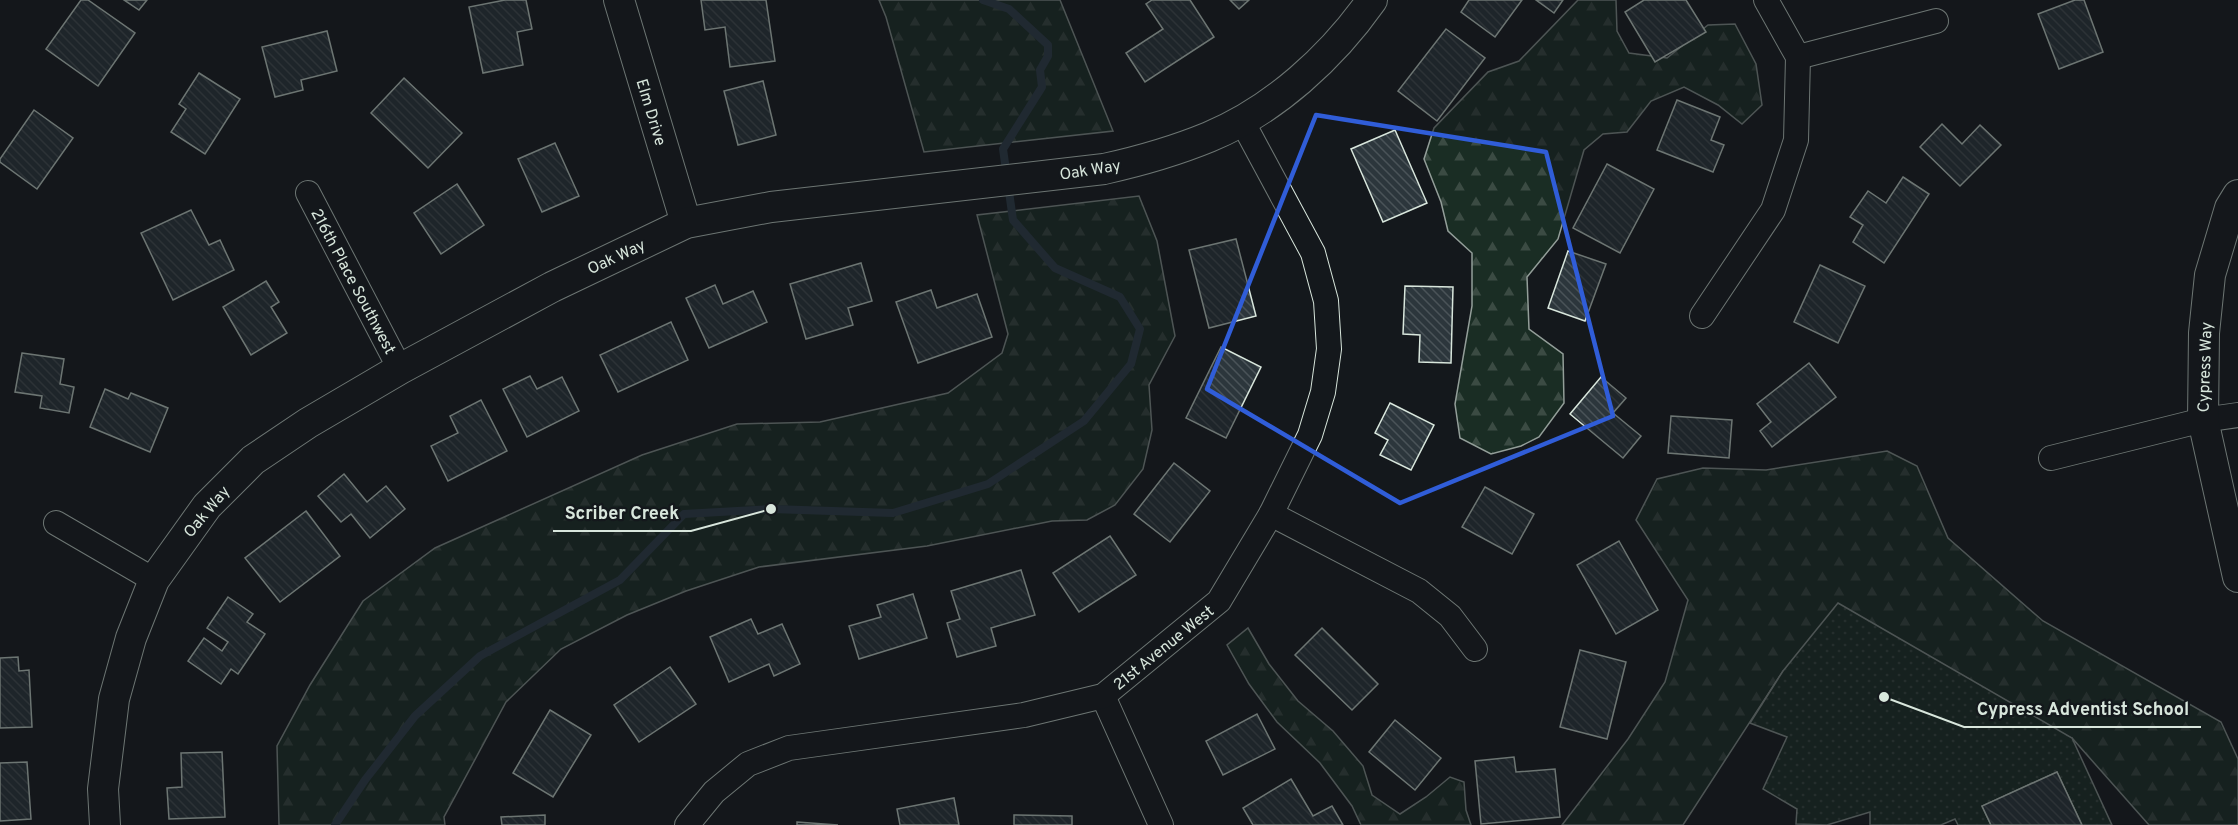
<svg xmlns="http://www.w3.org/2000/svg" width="2238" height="825" font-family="Overpass,sans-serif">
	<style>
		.forest { fill: url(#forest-firs); stroke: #939e99; stroke-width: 1.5 }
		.park { fill: url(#park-dots); stroke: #939e99; stroke-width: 1.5 }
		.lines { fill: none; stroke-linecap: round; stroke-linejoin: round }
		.stream { stroke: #2f3f4d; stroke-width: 8 }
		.building { fill: url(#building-back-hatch); stroke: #d8e6dc; stroke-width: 1.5 }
		.minor-casing { stroke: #d8e6dc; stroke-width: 26 }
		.tertiary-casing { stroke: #d8e6dc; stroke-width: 32 }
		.minor { stroke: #14181c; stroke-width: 24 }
		.tertiary { stroke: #14181c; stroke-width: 30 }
		.marked { fill: none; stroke: #305dd8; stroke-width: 4.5; stroke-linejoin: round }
		.labels { text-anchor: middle; stroke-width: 4.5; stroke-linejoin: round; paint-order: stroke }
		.street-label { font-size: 16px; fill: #d8e6dc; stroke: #14181c }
		.leader { fill: none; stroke: #d8e6dc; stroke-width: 2 }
		.callout-dot { fill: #d8e6dc; stroke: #14181c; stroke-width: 2 }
		.callout-label { font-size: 18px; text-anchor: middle; font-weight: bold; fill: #d8e6dc; stroke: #14181c; stroke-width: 4.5; stroke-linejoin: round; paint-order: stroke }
	</style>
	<defs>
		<pattern id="forest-firs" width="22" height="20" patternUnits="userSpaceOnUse" patternTransform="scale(1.5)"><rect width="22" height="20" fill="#1a2d24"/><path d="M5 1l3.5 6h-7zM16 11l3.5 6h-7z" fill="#3b4b43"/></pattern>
		<pattern id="park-dots" width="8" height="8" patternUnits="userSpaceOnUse" patternTransform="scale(1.5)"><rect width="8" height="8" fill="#1a2d24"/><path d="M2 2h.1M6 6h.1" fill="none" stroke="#3b4b43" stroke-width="1.8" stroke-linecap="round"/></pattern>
		<pattern id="building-back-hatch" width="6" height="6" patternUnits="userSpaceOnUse" patternTransform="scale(1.5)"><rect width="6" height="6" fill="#2c363c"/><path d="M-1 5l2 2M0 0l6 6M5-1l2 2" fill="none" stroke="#4a5358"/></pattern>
	</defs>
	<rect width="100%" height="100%" fill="#14181c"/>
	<g class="forest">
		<polygon points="879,0 1060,0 1113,131 924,152 886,17"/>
		<polygon points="1578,0 1616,0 1617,31 1629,53 1667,58 1708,25 1735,24 1756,64 1762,105 1742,124 1718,105 1684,87 1651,101 1627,132 1603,134 1584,150 1558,239 1527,277 1529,329 1563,354 1564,403 1539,437 1521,446 1491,454 1460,438 1455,404 1472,306 1472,253 1448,231 1441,202 1424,159 1434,128 1488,72 1519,61"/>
		<polygon points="1139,196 1157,241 1175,336 1149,385 1152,430 1143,469 1115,505 1087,520 1052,521 927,546 759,567 686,591 627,615 561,649 506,702 444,817 445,825 279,825 277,746 310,685 363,601 435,548 642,455 737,424 820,422 948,393 1002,353 1008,334 977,215"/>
		<polygon points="1887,451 1917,466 1948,538 2043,621 2221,722 2238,759 2238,825 2149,825 2072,738 1783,671 1683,825 1562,825 1628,739 1665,682 1688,600 1636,520 1657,479 1703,468 1766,470"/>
		<polygon points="1248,628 1269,664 1298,701 1333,731 1363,766 1372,795 1400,814 1426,797 1450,777 1464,782 1466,810 1471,825 1361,825 1352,806 1320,763 1277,722 1249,684 1227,645"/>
	</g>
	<polygon class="park" points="1838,603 2072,738 2112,825 2082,825 2057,772 1982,806 1991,825 1958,825 1955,819 1941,825 1870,825 1870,812 1827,825 1796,824 1797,809 1763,789 1787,737 1750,723 1783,671"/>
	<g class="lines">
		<polyline class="stream" points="335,825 365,780 415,716 480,656 620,580 684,514 771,509 893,513 988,484 1084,421 1131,364 1140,329 1120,297 1055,268 1013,220 1003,149 1042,87 1040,70 1048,56 1048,45 1009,9 983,0"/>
	</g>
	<g class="building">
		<polygon points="81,0 88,0 135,33 98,86 46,49"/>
		<polygon points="124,0 147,0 139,10"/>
		<polygon points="505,0 526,0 532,29 517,32 523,65 483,73 469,7"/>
		<polygon points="701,0 766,0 775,61 730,67 725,27 705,30"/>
		<polygon points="1152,0 1190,0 1214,37 1145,82 1126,53 1163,29 1146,4"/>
		<polygon points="1230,0 1249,0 1239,9"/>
		<polygon points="1469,0 1522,0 1495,37 1461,12"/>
		<polygon points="1536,0 1563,0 1554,13"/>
		<polygon points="1644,0 1686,0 1706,32 1655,62 1625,12"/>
		<polygon points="2075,0 2084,0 2103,52 2059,69 2038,14"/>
		<polygon points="1446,29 1485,58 1437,121 1398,91"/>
		<polygon points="327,31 337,71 301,80 303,90 275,97 262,47"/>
		<polygon points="199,73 240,99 205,154 171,132 186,109 179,104"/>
		<polygon points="404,78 462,133 428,168 371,113"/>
		<polygon points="763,81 776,135 738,145 724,91"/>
		<polygon points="1677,100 1720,117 1711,140 1724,145 1713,172 1657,150"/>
		<polygon points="34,110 73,138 37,189 0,162 0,159"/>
		<polygon points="1942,124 1962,144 1980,125 2001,145 1960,186 1920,147"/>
		<polygon points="1395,130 1427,203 1383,222 1351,149"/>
		<polygon points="555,143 579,196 542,212 518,159"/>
		<polygon points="1607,164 1654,189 1620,253 1573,228"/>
		<polygon points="1903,177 1929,194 1884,263 1853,242 1863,225 1850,217 1868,191 1886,203"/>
		<polygon points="457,184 484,225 441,254 414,213"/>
		<polygon points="191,210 209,245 220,240 234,270 173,300 141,233"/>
		<polygon points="1236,239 1256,316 1209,328 1189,250"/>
		<polygon points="1568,251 1606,264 1585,321 1548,308"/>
		<polygon points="861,263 872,301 848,308 853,325 806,339 790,284"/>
		<polygon points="1820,265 1865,286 1838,343 1794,322"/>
		<polygon points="266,281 279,302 271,307 287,333 251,355 223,307"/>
		<polygon points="715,285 723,304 753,291 767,322 709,348 686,298"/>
		<polygon points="1405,286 1453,287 1451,363 1419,362 1420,335 1403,334"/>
		<polygon points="931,290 937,308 977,294 992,337 918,363 896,302"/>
		<polygon points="671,322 688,360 618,392 600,355"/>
		<polygon points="1221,347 1261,367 1226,438 1186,418"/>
		<polygon points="22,353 64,359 60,384 74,387 69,413 40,408 42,396 15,392"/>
		<polygon points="1809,363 1836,397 1772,447 1760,431 1771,422 1757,404"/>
		<polygon points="530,376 537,389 562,377 579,411 527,437 503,389"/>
		<polygon points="1601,377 1626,398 1613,413 1641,436 1623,458 1570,414"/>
		<polygon points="105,389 128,399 131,393 168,408 150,452 90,427"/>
		<polygon points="481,400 507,451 448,481 431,446 458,433 450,416"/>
		<polygon points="1390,403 1434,425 1411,470 1380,455 1388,440 1375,433"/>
		<polygon points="1671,416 1732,420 1729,458 1668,453"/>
		<polygon points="1174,463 1210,491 1170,542 1134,514"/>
		<polygon points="344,474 367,502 386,486 405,509 370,538 351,514 341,522 318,496"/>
		<polygon points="1485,487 1534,514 1512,554 1462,527"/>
		<polygon points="306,511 340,556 280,602 245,558"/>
		<polygon points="1110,536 1136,575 1079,612 1053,573"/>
		<polygon points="1619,541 1658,610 1616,634 1577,565"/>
		<polygon points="1021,570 1035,615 991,628 996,646 957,657 947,623 960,619 951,591"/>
		<polygon points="913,594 927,638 859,659 849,626 881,617 877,605"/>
		<polygon points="228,597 253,614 247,622 265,634 238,674 231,669 221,684 188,661 204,638 222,651 228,642 207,628"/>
		<polygon points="751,619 758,634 782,624 800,664 774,676 769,664 729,682 710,637"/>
		<polygon points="1322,628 1378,684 1352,710 1295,655"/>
		<polygon points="1580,650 1626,662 1607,739 1560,727"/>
		<polygon points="18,657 19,671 29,670 32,727 0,728 0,658"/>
		<polygon points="670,667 696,704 639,742 614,705"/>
		<polygon points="550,710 591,735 553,797 513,773"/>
		<polygon points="1257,714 1275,749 1223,775 1206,741"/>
		<polygon points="1395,720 1441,758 1415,790 1369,752"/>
		<polygon points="222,752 225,817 169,819 167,788 182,787 181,753"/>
		<polygon points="1514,757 1516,772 1555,769 1560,817 1481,824 1475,761"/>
		<polygon points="27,762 31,819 0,821 0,763"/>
		<polygon points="2057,772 2082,825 1991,825 1982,806"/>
		<polygon points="1291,779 1313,816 1332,806 1343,825 1253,825 1243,808"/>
		<polygon points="954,798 959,825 900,825 897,809"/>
		<polygon points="545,815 545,825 502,825 501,817"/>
		<polygon points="1014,815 1072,816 1072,825 1014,825"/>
		<polygon points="797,822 838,825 797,825"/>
	</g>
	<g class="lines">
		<defs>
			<g id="minor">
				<polyline points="1798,57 1936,21"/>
				<polyline points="308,193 400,369"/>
				<polyline points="1702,316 1773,210 1796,140 1798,57 1766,0"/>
				<polyline points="2051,458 2203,420 2238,415"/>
				<polyline points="1271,514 1419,591 1450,616 1475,649"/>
				<polyline points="56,523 154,580"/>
				<polyline points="1103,696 1161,825"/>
				<polyline points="687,825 714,792 748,764 789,748 1024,715 1103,696 1219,601 1271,514 1310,435 1323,392 1329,349 1326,301 1313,253 1242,121"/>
			</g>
			<g id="tertiary">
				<polyline points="619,0 686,223"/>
				<polyline points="2238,195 2230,208 2210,275 2204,333 2203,420 2238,577"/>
				<path d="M 105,825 L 103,789 L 114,699 L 131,638 L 154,580 L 207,506 L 253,460 L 308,423 L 400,369 L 552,287 L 686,223 L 771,207 L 1104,169 C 1140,161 1175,151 1209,137 C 1274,110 1332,57 1372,0"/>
			</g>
		</defs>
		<use href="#minor" class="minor-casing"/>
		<use href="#tertiary" class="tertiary-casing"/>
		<use href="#minor" class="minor"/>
		<use href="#tertiary" class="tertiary"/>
	</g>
	<path d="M0 0H2238V825H0ZM 1316,115 L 1546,152 L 1613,416 L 1400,503 L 1207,389 Z" fill="#14181c" fill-opacity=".55" fill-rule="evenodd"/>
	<path class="marked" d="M 1316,115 L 1546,152 L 1613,416 L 1400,503 L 1207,389 Z"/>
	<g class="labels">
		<g class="street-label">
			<text transform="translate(652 112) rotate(73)" y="6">Elm Drive</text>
			<text transform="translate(1090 169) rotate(-9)" y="6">Oak Way</text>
			<text transform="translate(616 256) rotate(-25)" y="6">Oak Way</text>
			<text transform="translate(354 281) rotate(62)" y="6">216th Place Southwest</text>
			<text transform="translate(2204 367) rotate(-88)" y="6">Cypress Way</text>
			<text transform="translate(206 511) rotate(-50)" y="6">Oak Way</text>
			<text transform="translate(1163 647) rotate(-39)" y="6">21st Avenue West</text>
		</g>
	</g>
	<path class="leader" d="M771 509L691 531H553M1884 697L1964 727H2201"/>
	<g class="callout-dot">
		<circle cx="771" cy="509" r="6"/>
		<circle cx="1884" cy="697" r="6"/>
	</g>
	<g class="callout-label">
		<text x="622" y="519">Scriber Creek</text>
		<text x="2083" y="715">Cypress Adventist School</text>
	</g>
</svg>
